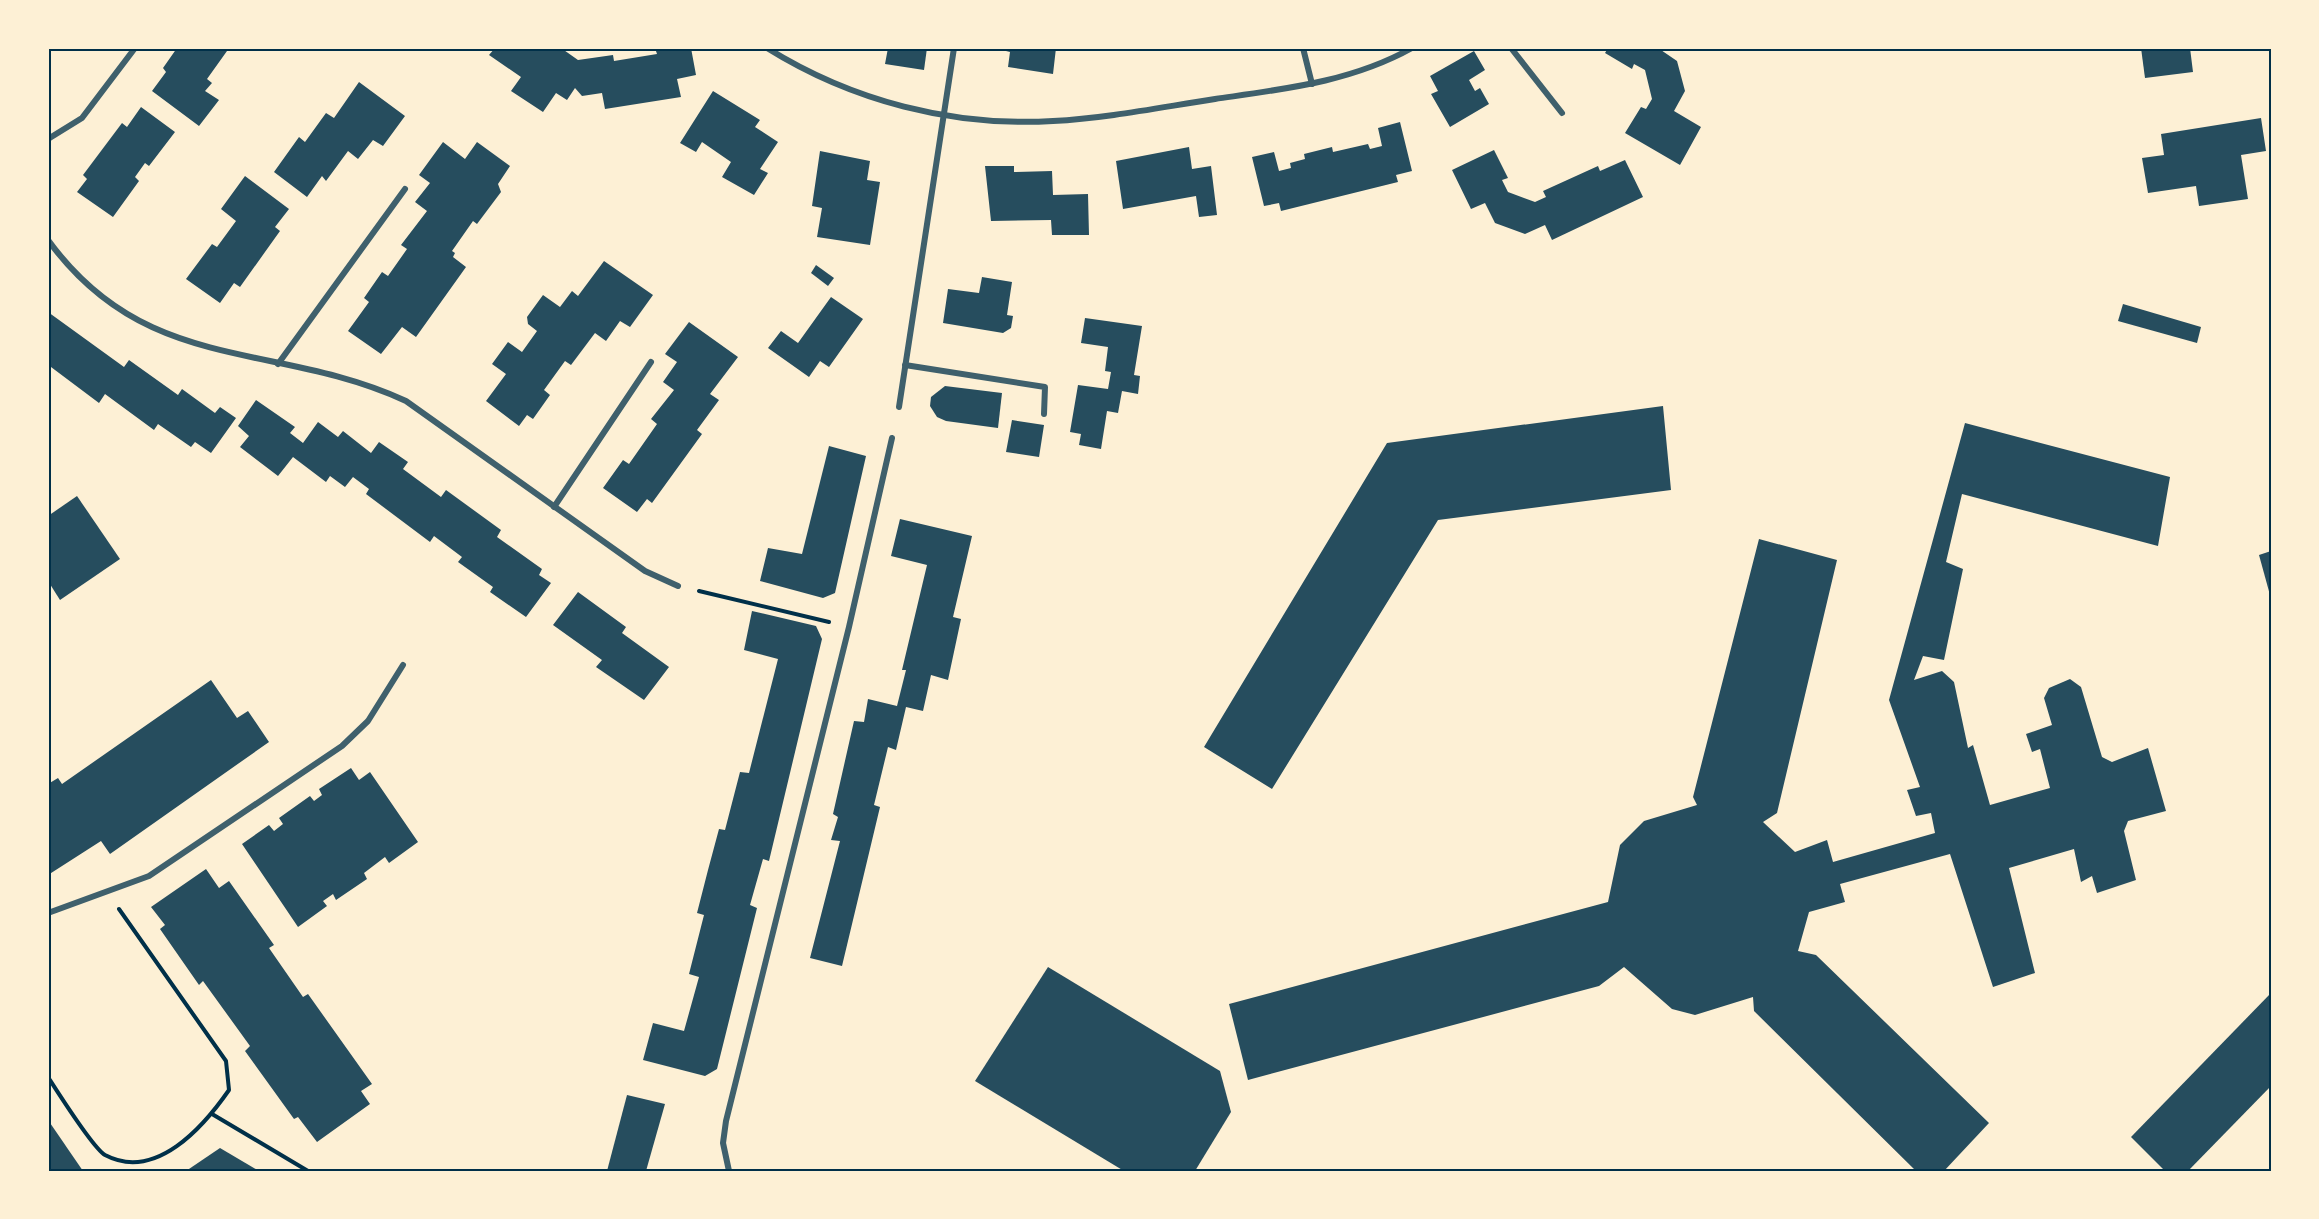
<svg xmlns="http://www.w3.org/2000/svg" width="2319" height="1219" font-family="Karla,sans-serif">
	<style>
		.building { fill: #264d5e }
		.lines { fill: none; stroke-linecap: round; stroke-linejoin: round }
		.path { stroke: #003049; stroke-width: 4 }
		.minor { stroke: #3f606c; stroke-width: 6 }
		.neatline { fill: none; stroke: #003049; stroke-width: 2 }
	</style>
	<rect width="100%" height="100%" fill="#fdf0d5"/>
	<g class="building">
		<polygon points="177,48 222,48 227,51 207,79 212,83 205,91 219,100 199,126 152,91 166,72 163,68"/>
		<polygon points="495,48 561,48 578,60 613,55 614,61 657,54 655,48 691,48 696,75 677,79 681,97 605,109 602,93 582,96 575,88 567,100 556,93 543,112 511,91 521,77 489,55"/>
		<polygon points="888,48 927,48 924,70 885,64"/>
		<polygon points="1006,48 1056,48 1053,74 1008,67 1010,52 1006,51"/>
		<polygon points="1608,48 1658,48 1677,61 1685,91 1674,111 1701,127 1680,165 1625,133 1641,107 1646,109 1652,99 1645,70 1634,64 1632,69 1605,53"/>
		<polygon points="2141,48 2190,48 2193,72 2145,78"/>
		<polygon points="1474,51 1485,70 1469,80 1475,91 1480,88 1489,104 1450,127 1431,94 1438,91 1430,76"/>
		<polygon points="359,82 405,116 383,146 373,140 358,159 348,151 326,181 322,176 307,197 274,172 299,137 305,142 326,113 334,118"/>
		<polygon points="713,91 760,120 755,127 778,142 760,169 768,173 754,195 722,177 731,162 702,142 696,152 680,143"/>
		<polygon points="141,107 175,132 149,166 145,163 135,177 139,181 113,217 77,192 87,179 83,175 122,123 127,127"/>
		<polygon points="2261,118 2266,151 2241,155 2248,199 2199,206 2196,186 2148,193 2142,158 2164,155 2161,134"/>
		<polygon points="1400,122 1412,171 1396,175 1398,182 1281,211 1279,203 1264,206 1252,157 1274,152 1279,171 1291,168 1290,163 1305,159 1304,154 1332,147 1333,152 1368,144 1370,149 1382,146 1378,128"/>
		<polygon points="443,142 465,159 477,142 510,166 498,184 501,192 477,224 473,221 452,251 455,253 453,257 466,267 416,337 402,327 381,354 348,331 369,302 364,298 382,272 388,276 407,249 401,245 427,211 415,202 430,183 419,175"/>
		<polygon points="1189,147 1192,169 1211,166 1217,215 1199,217 1196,196 1123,209 1116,161"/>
		<polygon points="1494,150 1508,178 1502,180 1508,192 1535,202 1546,197 1543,191 1598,166 1600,171 1625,160 1643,197 1552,240 1545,225 1525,234 1495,223 1485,203 1471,209 1452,170"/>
		<polygon points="820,151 870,161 867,180 880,182 870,245 817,237 822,208 812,206"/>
		<polygon points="985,166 1014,166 1014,172 1052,171 1053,195 1088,194 1089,235 1052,235 1051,220 991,221"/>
		<polygon points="245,176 289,209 275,227 280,231 240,287 234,283 220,303 186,279 212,244 217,247 236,221 221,209"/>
		<polygon points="604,261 653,295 630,327 620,321 606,341 595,333 571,365 565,361 544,390 550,395 533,419 527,415 519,426 486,401 506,374 492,364 508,342 522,352 537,331 528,324 527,317 543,295 560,307 572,291 578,296"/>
		<polygon points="816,265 834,278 828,286 811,273"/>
		<polygon points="982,277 1012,282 1007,315 1013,316 1011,328 1003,333 943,323 948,289 979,293"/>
		<polygon points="831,297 863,319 829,367 820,361 809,377 768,348 781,331 798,343"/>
		<polygon points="2123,304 2201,327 2197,343 2118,321"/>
		<polygon points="48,312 124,367 129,360 178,395 182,389 215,413 220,407 236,418 211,453 195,442 191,447 158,424 154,430 105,394 99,403 51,367 48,371"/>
		<polygon points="1085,318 1142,326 1134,375 1140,376 1138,394 1122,391 1118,413 1107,411 1101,449 1079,445 1081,434 1070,432 1078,385 1108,389 1111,372 1105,371 1108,347 1081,343"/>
		<polygon points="689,322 738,357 710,394 719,400 697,430 702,434 652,503 647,499 637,512 603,488 623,460 629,464 657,424 651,419 674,390 663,382 677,362 665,354"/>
		<polygon points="945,386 1002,393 998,428 946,421 937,417 930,406 931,397"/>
		<polygon points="256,400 295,427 290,433 303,443 318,422 338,437 343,431 371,453 379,442 408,462 403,469 441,497 446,490 501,530 497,537 542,569 539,575 551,583 526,617 490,592 493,587 458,562 462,557 434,536 430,542 366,494 369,489 353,477 345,487 330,476 326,482 293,457 278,476 240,447 249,436 238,426"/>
		<polygon points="1663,406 1671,490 1438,520 1272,789 1204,747 1387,443"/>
		<polygon points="1012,420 1044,425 1039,457 1006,452"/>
		<polygon points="1965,423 2170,477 2158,546 1962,494 1946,562 1963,569 1944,660 1923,656 1914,680 1942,671 1954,682 1968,748 1973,745 1990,805 2050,788 2040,749 2032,752 2026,734 2052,725 2044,698 2049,688 2070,679 2081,687 2102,757 2112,762 2148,748 2166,811 2128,821 2124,831 2136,880 2097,893 2092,876 2081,882 2074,849 2009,868 2035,973 1993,987 1950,854 1840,884 1845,902 1809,912 1798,951 1816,955 1989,1123 1944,1171 1916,1171 1754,1011 1753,997 1695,1015 1672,1009 1624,967 1599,986 1248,1080 1229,1004 1608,902 1620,845 1644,821 1697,805 1693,797 1759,539 1837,560 1777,813 1763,822 1795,852 1827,840 1833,862 1935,833 1931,813 1916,816 1907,790 1920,787 1889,700"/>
		<polygon points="829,446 866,456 835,593 823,598 760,581 768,548 802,554"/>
		<polygon points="77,496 120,559 60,600 48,581 48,516"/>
		<polygon points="900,519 972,536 953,617 961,619 948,680 931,675 923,711 906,707 896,750 888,747 874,805 880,807 842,966 810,958 840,841 831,840 838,817 833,814 854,721 864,722 868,699 897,706 906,670 902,670 927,565 891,556"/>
		<polygon points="2271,551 2271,595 2270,595 2259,555"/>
		<polygon points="578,592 626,627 622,633 669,667 644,700 596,667 602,660 553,625"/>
		<polygon points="752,611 816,626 822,639 769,861 763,859 750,905 757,908 717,1069 705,1076 643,1060 653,1023 684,1031 699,977 689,974 704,915 697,913 708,870 719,829 725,830 740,772 749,773 778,659 744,650"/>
		<polygon points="211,680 237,718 248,711 269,742 110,854 101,841 48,875 48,784 58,778 62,784"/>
		<polygon points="351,768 359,780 370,772 418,842 389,863 385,857 364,873 367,879 336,900 333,894 323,901 327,906 298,927 242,844 269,825 274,831 283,824 279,818 310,796 314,801 322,795 319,789"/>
		<polygon points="206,869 219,888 229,881 274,945 269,948 303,997 308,994 372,1084 361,1091 370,1104 317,1142 298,1117 294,1119 245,1051 250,1046 203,981 199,985 160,929 165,925 151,907"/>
		<polygon points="1048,967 1220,1071 1231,1112 1195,1171 1124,1171 975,1081"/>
		<polygon points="2271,993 2271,1086 2188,1171 2165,1171 2131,1137"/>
		<polygon points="627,1095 665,1104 646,1171 607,1171"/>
		<polygon points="48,1120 83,1171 48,1171"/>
		<polygon points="220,1148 259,1171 186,1171"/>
	</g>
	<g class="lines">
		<g class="path">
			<polyline points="699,591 829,622"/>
			<path d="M 48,1077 C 57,1091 93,1148 105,1155 C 156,1182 204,1126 229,1090 L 226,1061 L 119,909"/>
			<polyline points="212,1114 308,1171"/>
		</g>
		<g class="minor">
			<path d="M 767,48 C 852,101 952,127 1053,121 C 1108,118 1162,107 1215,99 C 1284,89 1351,82 1412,48"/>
			<polyline points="1303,48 1312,84"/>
			<polyline points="1511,48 1562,113"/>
			<polyline points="48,139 82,118 135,48"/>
			<path d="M 48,240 C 147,376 274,340 406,401 L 645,571 L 678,586"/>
			<polyline points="278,364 405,189"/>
			<polyline points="905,365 1045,387 1044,414"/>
			<polyline points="899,407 954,48"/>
			<polyline points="554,507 651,362"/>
			<polyline points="48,913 149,876 342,746 368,721 403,665"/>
			<polyline points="729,1171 723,1143 726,1121 849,627 892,438"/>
		</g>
	</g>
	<rect width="2319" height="1219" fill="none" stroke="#fdf0d5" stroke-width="99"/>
	<rect x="50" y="50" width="2220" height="1120" class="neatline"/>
</svg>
